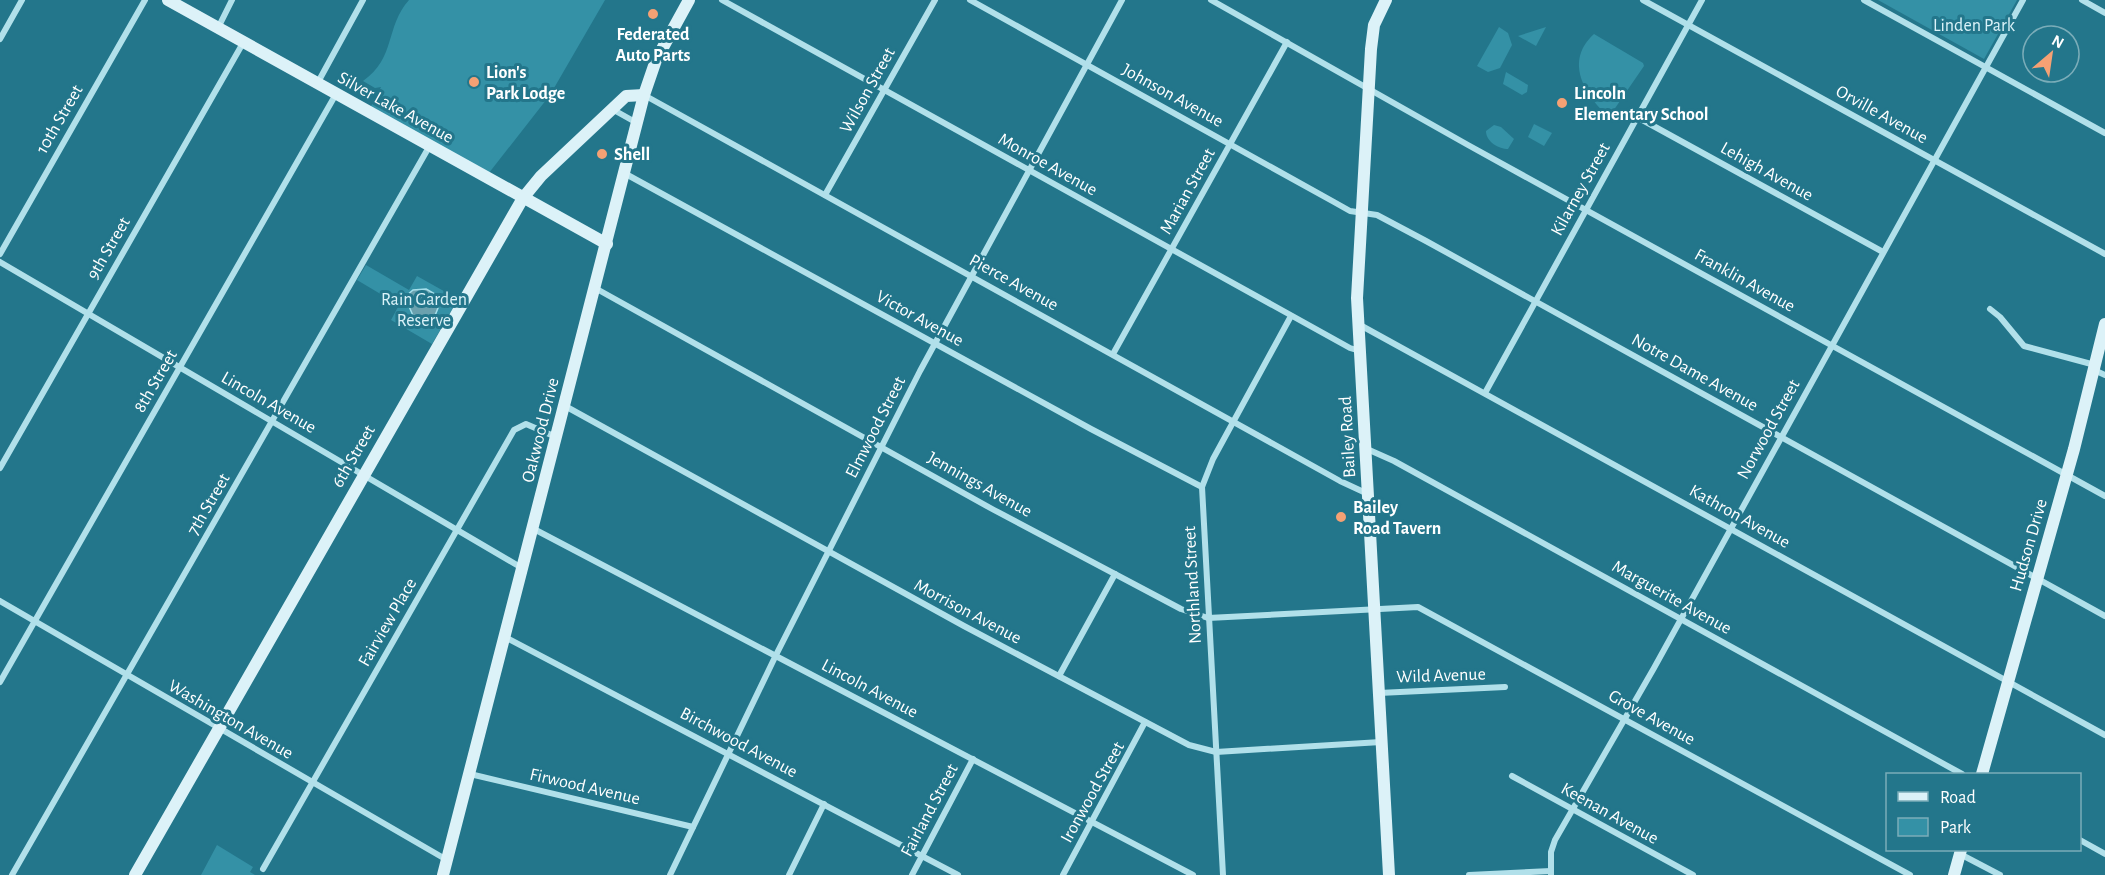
<svg xmlns="http://www.w3.org/2000/svg" width="2105" height="875" font-family="'Alegreya Sans',sans-serif">
	<style>
		.green { fill: #3491a6 }
		.water { fill: #6ba1ae; stroke: #a5dfeb; stroke-width: 1.5 }
		.lines { fill: none; stroke-linecap: round; stroke-linejoin: round }
		.street { stroke: #b1e0ea; stroke-width: 6 }
		.secondary { stroke: #dcf2f8; stroke-width: 12 }
		.poi-dot { fill: #f5a174; stroke: #23768b; stroke-width: 2 }
		.labels { text-anchor: middle; stroke-width: 6; stroke-linejoin: round; paint-order: stroke }
		.park-label { font-size: 18px; fill: #dbf3f9; stroke: #23768b }
		.poi-label { font-size: 18px; font-weight: bold; fill: #fff; stroke: #23768b; text-anchor: start }
		.street-label { font-size: 18px; fill: #fff; stroke: #23768b }
	</style>
	<rect width="100%" height="100%" fill="#23768b"/>
	<g class="green">
		<path d="M 409,0 L 605,0 L 550,95 L 485,178 L 368,112 L 381,87 L 375,88 L 363,81 C 396,58 385,27 409,0 Z"/>
		<polygon points="1878,0 2017,0 1984,59"/>
		<polygon points="1499,27 1508,33 1512,45 1500,68 1488,72 1477,66"/>
		<polygon points="1546,27 1536,46 1518,36"/>
		<path d="M 1594,34 L 1643,63 L 1644,66 L 1609,117 C 1584,95 1564,61 1594,34 Z"/>
		<polygon points="1506,72 1528,85 1527,92 1522,95 1503,84"/>
		<polygon points="1534,124 1552,133 1544,146 1528,137"/>
		<path d="M 1494,125 L 1501,127 L 1514,139 L 1508,149 C 1499,149 1486,142 1486,131 Z"/>
		<polygon points="366,265 409,290 417,276 458,299 432,344 391,320 399,305 357,280"/>
		<polygon points="217,845 253,867 250,872 255,875 201,875"/>
	</g>
	<polygon class="water" points="426,289 435,294 440,303 434,318 425,323 414,318 405,297 413,290"/>
	<g class="lines">
		<g class="street">
			<polyline points="722,0 1350,348 1360,351"/>
			<polyline points="970,0 1334,202 1350,211 1377,215 1426,241 2105,616"/>
			<polyline points="1211,0 1468,145 2105,496"/>
			<polyline points="1643,0 2105,254"/>
			<polyline points="1864,0 2105,133"/>
			<polyline points="2082,0 2105,13"/>
			<polyline points="218,28 232,0"/>
			<polyline points="0,39 22,0"/>
			<polyline points="317,84 363,0"/>
			<polyline points="644,95 1340,481 1368,494"/>
			<polyline points="612,109 637,123"/>
			<polyline points="1637,117 1883,252"/>
			<polyline points="624,173 1091,429 1202,487"/>
			<polyline points="825,195 935,0"/>
			<polyline points="0,254 145,0"/>
			<polyline points="0,262 522,568"/>
			<polyline points="595,288 994,510 1181,609 1208,618 1418,607 1910,875"/>
			<polyline points="1990,309 2000,317 2024,346 2095,365"/>
			<polyline points="1360,325 2105,735"/>
			<polyline points="1113,354 1287,42"/>
			<polyline points="2094,370 2105,375"/>
			<polyline points="1485,393 1702,0"/>
			<polyline points="565,406 964,626 1189,745 1216,752 1381,742"/>
			<polyline points="1367,449 1394,461 1962,774"/>
			<polyline points="0,468 243,43"/>
			<polyline points="532,528 1193,875"/>
			<polyline points="0,601 447,860"/>
			<polyline points="505,637 958,875"/>
			<polyline points="1059,676 1115,574"/>
			<polyline points="0,682 336,94"/>
			<polyline points="1379,693 1505,687"/>
			<polyline points="470,774 693,827"/>
			<polyline points="1512,776 1693,875"/>
			<polyline points="2080,840 2105,854"/>
			<polyline points="1960,854 2000,875"/>
			<polyline points="263,869 514,430 526,424 556,437"/>
			<polyline points="12,875 429,147"/>
			<polyline points="670,875 776,655 920,371 1122,0"/>
			<polyline points="789,875 824,804"/>
			<polyline points="912,875 973,759"/>
			<polyline points="1063,875 1145,722"/>
			<polyline points="1223,875 1202,487 1213,459 1291,316"/>
			<polyline points="1469,875 1551,871"/>
			<polyline points="1551,875 1551,852 1555,840 1654,668 2023,0"/>
		</g>
		<g class="secondary">
			<polyline points="168,0 607,244"/>
			<polyline points="1386,0 1374,25 1371,49 1357,298 1389,875"/>
			<polyline points="1982,774 2074,449 2105,324"/>
			<polyline points="135,875 523,198 541,176 626,96 644,95"/>
			<polyline points="443,875 644,95 656,60 689,0"/>
			<polyline points="1954,875 1961,850"/>
		</g>
	</g>
	<g class="poi-dot">
		<circle cx="653" cy="14" r="6"/>
		<circle cx="474" cy="82" r="6"/>
		<circle cx="1562" cy="103" r="6"/>
		<circle cx="602" cy="154" r="6"/>
		<circle cx="1341" cy="517" r="6"/>
	</g>
	<g class="labels">
		<g class="park-label">
			<text x="1974" y="31">Linden Park</text>
			<text x="424" y="305">Rain Garden<tspan x="424" dy="21">Reserve</tspan></text>
		</g>
		<g class="poi-label">
			<text x="653" y="40" text-anchor="middle">Federated<tspan x="653" dy="21">Auto Parts</tspan></text>
			<text x="486" y="78">Lion's<tspan x="486" dy="21">Park Lodge</tspan></text>
			<text x="1574" y="99">Lincoln<tspan x="1574" dy="21">Elementary School</tspan></text>
			<text x="614" y="160">Shell</text>
			<text x="1353" y="513">Bailey<tspan x="1353" dy="21">Road Tavern</tspan></text>
		</g>
		<g class="street-label">
			<text transform="translate(867 90) rotate(-61)" y="6">Wilson Street</text>
			<text transform="translate(1173 95) rotate(29)" y="6">Johnson Avenue</text>
			<text transform="translate(396 107) rotate(29)" y="6">Silver Lake Avenue</text>
			<text transform="translate(1882 114) rotate(29)" y="6">Orville Avenue</text>
			<text transform="translate(59 119) rotate(-60)" y="6">10th Street</text>
			<text transform="translate(1048 164) rotate(29)" y="6">Monroe Avenue</text>
			<text transform="translate(1767 171) rotate(29)" y="6">Lehigh Avenue</text>
			<text transform="translate(1580 189) rotate(-61)" y="6">Kilarney Street</text>
			<text transform="translate(1187 191) rotate(-61)" y="6">Marian Street</text>
			<text transform="translate(108 248) rotate(-60)" y="6">9th Street</text>
			<text transform="translate(1745 280) rotate(29)" y="6">Franklin Avenue</text>
			<text transform="translate(1014 282) rotate(29)" y="6">Pierce Avenue</text>
			<text transform="translate(920 318) rotate(29)" y="6">Victor Avenue</text>
			<text transform="translate(1695 372) rotate(29)" y="6">Notre Dame Avenue</text>
			<text transform="translate(155 381) rotate(-60)" y="6">8th Street</text>
			<text transform="translate(269 402) rotate(30)" y="6">Lincoln Avenue</text>
			<text transform="translate(875 427) rotate(-63)" y="6">Elmwood Street</text>
			<text transform="translate(1768 429) rotate(-61)" y="6">Norwood Street</text>
			<text transform="translate(540 430) rotate(-76)" y="6">Oakwood Drive</text>
			<text transform="translate(1347 437) rotate(-93)" y="6">Bailey Road</text>
			<text transform="translate(353 456) rotate(-60)" y="6">6th Street</text>
			<text transform="translate(980 484) rotate(29)" y="6">Jennings Avenue</text>
			<text transform="translate(208 504) rotate(-60)" y="6">7th Street</text>
			<text transform="translate(1740 516) rotate(29)" y="6">Kathron Avenue</text>
			<text transform="translate(2028 545) rotate(-74)" y="6">Hudson Drive</text>
			<text transform="translate(1192 585) rotate(-93)" y="6">Northland Street</text>
			<text transform="translate(1672 597) rotate(29)" y="6">Marguerite Avenue</text>
			<text transform="translate(968 611) rotate(28)" y="6">Morrison Avenue</text>
			<text transform="translate(387 622) rotate(-60)" y="6">Fairview Place</text>
			<text transform="translate(1441 675) rotate(-2)" y="6">Wild Avenue</text>
			<text transform="translate(870 688) rotate(28)" y="6">Lincoln Avenue</text>
			<text transform="translate(1652 717) rotate(29)" y="6">Grove Avenue</text>
			<text transform="translate(231 719) rotate(30)" y="6">Washington Avenue</text>
			<text transform="translate(739 742) rotate(28)" y="6">Birchwood Avenue</text>
			<text transform="translate(585 786) rotate(13)" y="6">Firwood Avenue</text>
			<text transform="translate(1092 792) rotate(-61)" y="6">Ironwood Street</text>
			<text transform="translate(929 810) rotate(-62)" y="6">Fairland Street</text>
			<text transform="translate(1610 813) rotate(29)" y="6">Keenan Avenue</text>
		</g>
	</g>
	<rect x="1886" y="773" width="195" height="78" fill="#23768b" stroke="#7badb9" stroke-width="1.5"/>
	<rect x="1898" y="792" width="30" height="9" fill="#dcf2f8" stroke="#7badb9" stroke-width="1.5"/>
	<text x="1940" y="803" font-size="18" fill="#ffffff">Road</text>
	<rect x="1898" y="818" width="30" height="18" fill="#3491a6" stroke="#7badb9" stroke-width="1.5"/>
	<text x="1940" y="833" font-size="18" fill="#ffffff">Park</text>
	<g transform="translate(2051 54) rotate(29)"><circle r="28" fill="#23768b" stroke="#7badb9" stroke-width="1.5"/>
	<path d="M0-4.5L10 22L0 15L-10 22Z" fill="#f5a174"/>
	<text y="-9" font-size="16" font-weight="bold" text-anchor="middle" fill="#ffffff">N</text>
	</g>
</svg>
